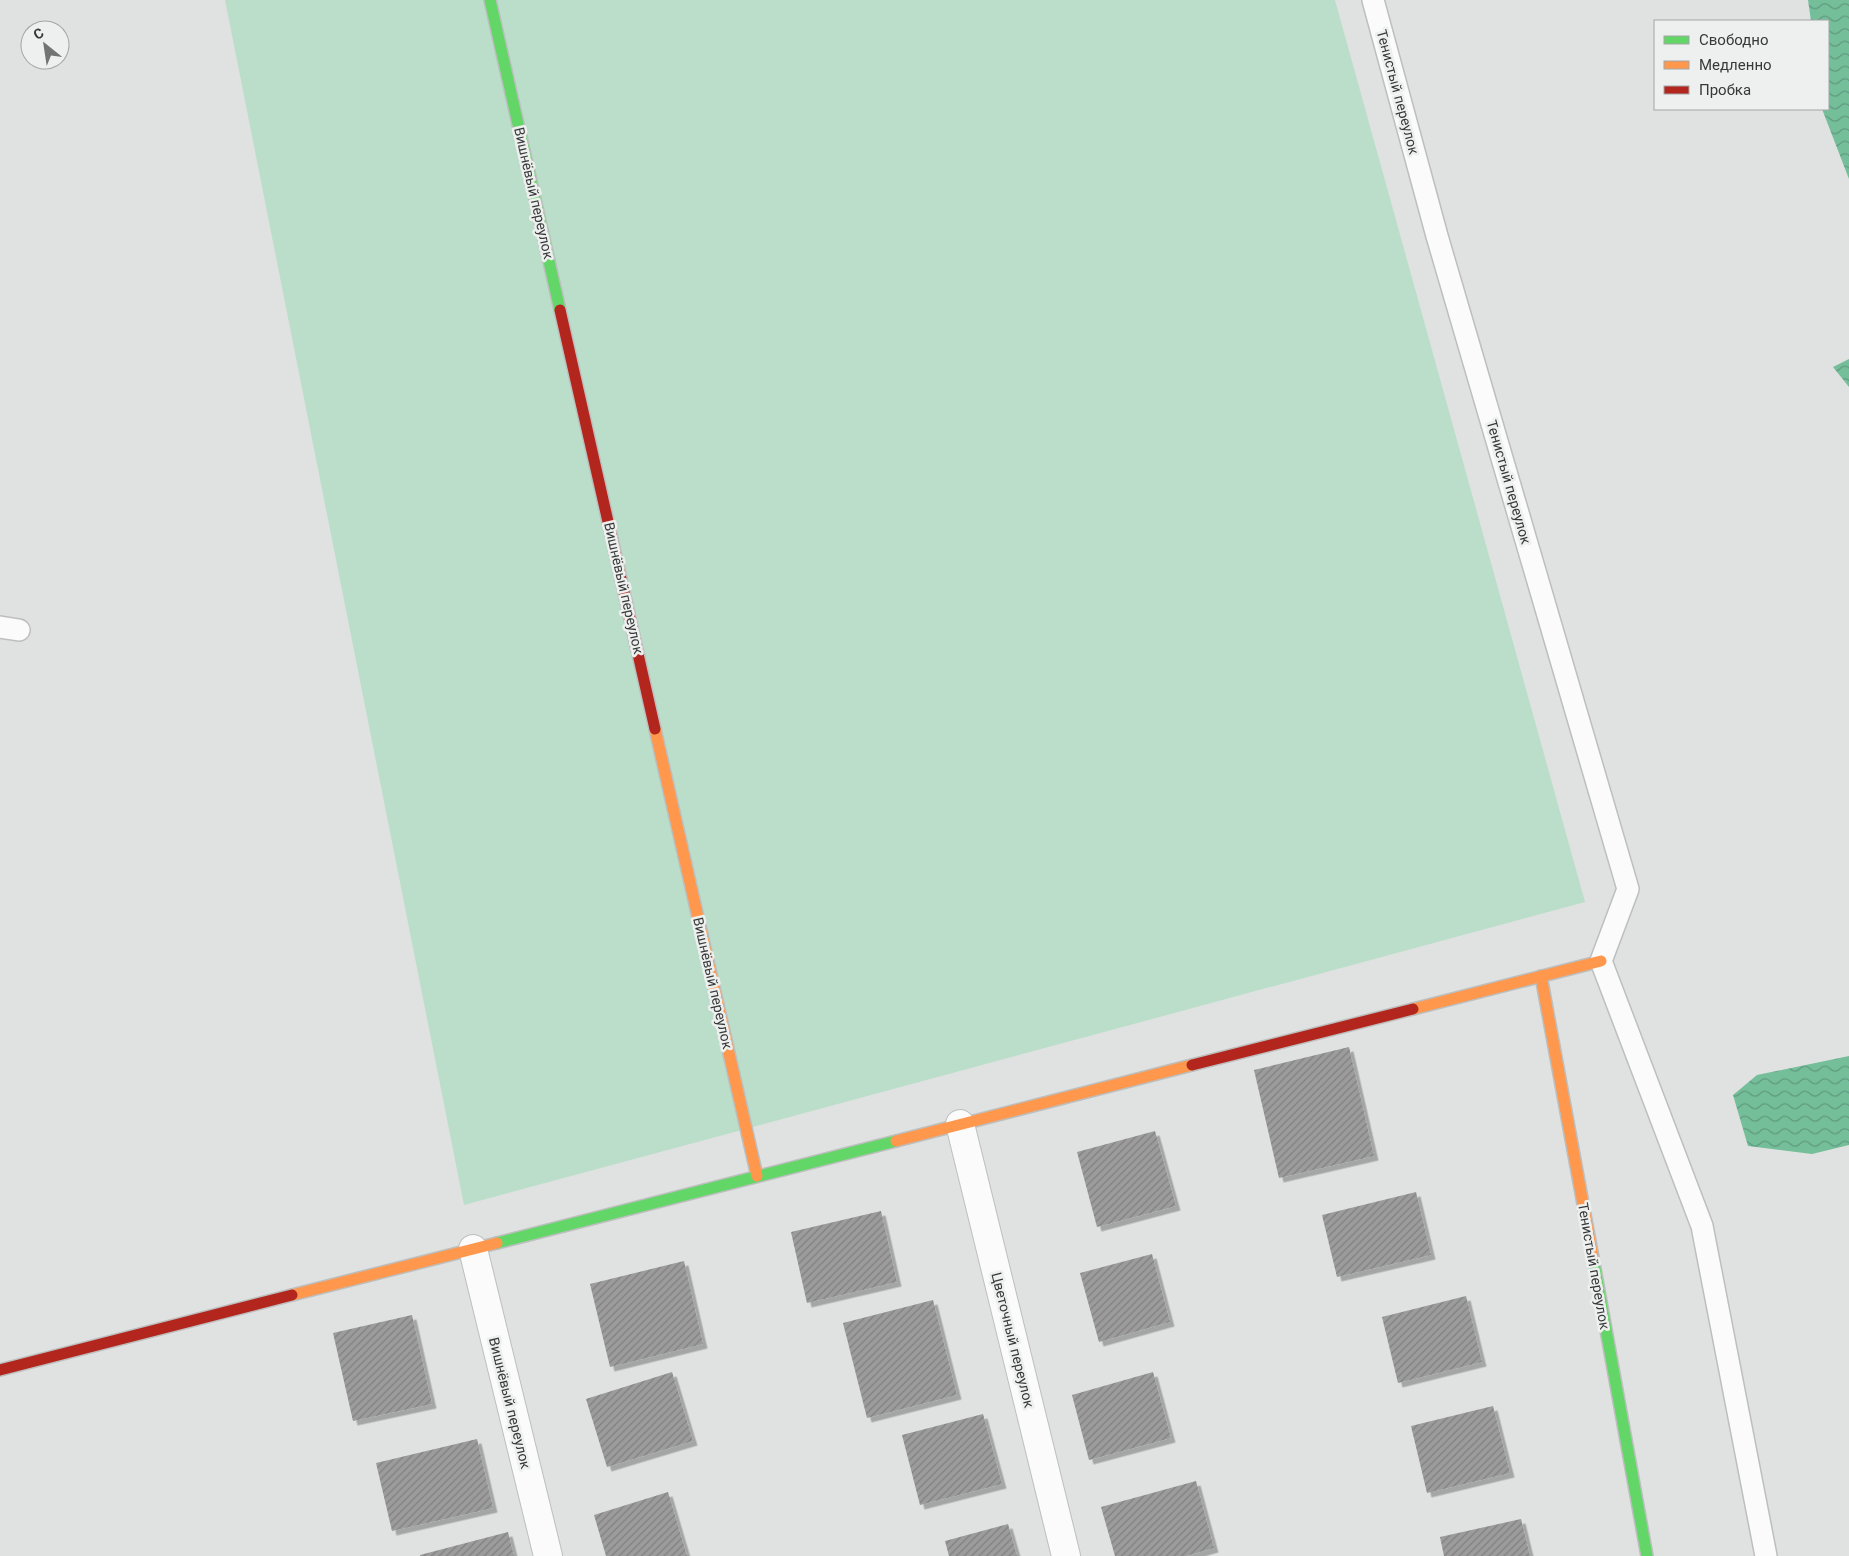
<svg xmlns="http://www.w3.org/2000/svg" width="1849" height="1556" font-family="Roboto,sans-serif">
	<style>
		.garden { fill: #badeca }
		.water { fill: url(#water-waves) }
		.building { fill: url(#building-hatch); filter: url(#shadow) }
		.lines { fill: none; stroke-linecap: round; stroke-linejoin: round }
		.lane-casing { stroke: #bdbfbe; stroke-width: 24 }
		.street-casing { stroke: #bdbfbe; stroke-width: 30 }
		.fast-casing { stroke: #bdbfbe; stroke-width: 14 }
		.slow-casing { stroke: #bdbfbe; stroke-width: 14 }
		.jam-casing { stroke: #bdbfbe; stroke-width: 14 }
		.lane { stroke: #fafbfa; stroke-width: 21 }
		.street { stroke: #fafbfa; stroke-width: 28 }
		.fast { stroke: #63d668; stroke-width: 11 }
		.slow { stroke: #ff974d; stroke-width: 11 }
		.jam { stroke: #b3261e; stroke-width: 11 }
		.labels { text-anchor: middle; stroke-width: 5; stroke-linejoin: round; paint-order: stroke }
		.street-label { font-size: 14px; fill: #373838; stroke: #edf0ee }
	</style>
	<defs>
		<pattern id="water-waves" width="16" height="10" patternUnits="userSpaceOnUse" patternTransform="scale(1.25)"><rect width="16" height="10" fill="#74be9a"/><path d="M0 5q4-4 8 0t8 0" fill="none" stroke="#609b7f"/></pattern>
		<pattern id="building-hatch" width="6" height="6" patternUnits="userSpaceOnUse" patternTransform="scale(1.25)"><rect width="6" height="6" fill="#9b9c9b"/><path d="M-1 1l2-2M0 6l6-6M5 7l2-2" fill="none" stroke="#7f807f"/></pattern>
		<filter id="shadow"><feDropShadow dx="4.5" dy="4.5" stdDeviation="0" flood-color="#0004"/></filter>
	</defs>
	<rect width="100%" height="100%" fill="#e0e2e1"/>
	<polygon class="garden" points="225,0 1335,0 1585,902 464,1205"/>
	<g class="water">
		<polygon points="1808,0 1849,0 1849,179 1822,109 1828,109 1828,21 1811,21"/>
		<polygon points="1849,359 1849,387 1833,367"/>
		<polygon points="1849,1056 1849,1145 1812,1154 1748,1146 1733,1095 1757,1075"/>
	</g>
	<g class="building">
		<polygon points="1349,1047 1374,1156 1279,1178 1254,1070"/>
		<polygon points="1155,1131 1176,1206 1097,1227 1077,1152"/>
		<polygon points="1416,1192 1431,1255 1337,1277 1322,1215"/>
		<polygon points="881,1211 897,1282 807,1303 791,1232"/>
		<polygon points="1152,1254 1170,1322 1099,1342 1080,1273"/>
		<polygon points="684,1261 703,1344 610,1367 590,1284"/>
		<polygon points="1466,1296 1482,1362 1398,1383 1382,1317"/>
		<polygon points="933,1300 957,1395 867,1418 843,1323"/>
		<polygon points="412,1315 432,1404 353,1421 333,1333"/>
		<polygon points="672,1372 693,1441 607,1467 586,1399"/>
		<polygon points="1153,1372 1171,1438 1089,1460 1072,1395"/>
		<polygon points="1493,1406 1510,1473 1427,1493 1411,1426"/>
		<polygon points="983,1414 1002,1484 920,1505 902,1435"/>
		<polygon points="477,1439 493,1508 392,1531 376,1463"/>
		<polygon points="1196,1481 1214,1548 1186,1556 1115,1556 1101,1507"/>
		<polygon points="668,1492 687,1556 606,1556 594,1515"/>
		<polygon points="1521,1519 1530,1556 1444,1556 1440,1537"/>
		<polygon points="1008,1524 1017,1556 949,1556 945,1541"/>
		<polygon points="508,1532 514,1556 420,1556 420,1555"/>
	</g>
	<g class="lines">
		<defs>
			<g id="lane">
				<polyline points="1373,0 1437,236 1628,889 1601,961 1702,1226 1766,1556"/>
				<polyline points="0,627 19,630"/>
			</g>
			<g id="street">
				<polyline points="960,1124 1066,1556"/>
				<polyline points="473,1249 548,1556"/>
			</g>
			<g id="fast">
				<polyline points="490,0 560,310"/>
				<polyline points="497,1243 896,1141"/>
				<polyline points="1593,1258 1647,1556"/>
			</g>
			<g id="slow">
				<polyline points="655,729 757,1176"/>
				<polyline points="1541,976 1593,1258"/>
				<polyline points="1413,1009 1601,961"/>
				<polyline points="896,1141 1192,1065"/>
				<polyline points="292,1295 497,1243"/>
			</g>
			<g id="jam">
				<polyline points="560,310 655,729"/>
				<polyline points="1192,1065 1413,1009"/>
				<polyline points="0,1370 292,1295"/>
			</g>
		</defs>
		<use href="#lane" class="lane-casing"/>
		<use href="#street" class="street-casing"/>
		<use href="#fast" class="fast-casing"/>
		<use href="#slow" class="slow-casing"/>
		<use href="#jam" class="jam-casing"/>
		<use href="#lane" class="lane"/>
		<use href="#street" class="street"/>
		<use href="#fast" class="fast"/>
		<use href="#slow" class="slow"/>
		<use href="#jam" class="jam"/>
	</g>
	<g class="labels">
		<g class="street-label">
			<text transform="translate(1398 92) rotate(75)" y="5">Тенистый переулок</text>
			<text transform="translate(534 193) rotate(77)" y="5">Вишнёвый переулок</text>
			<text transform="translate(1509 482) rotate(74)" y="5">Тенистый переулок</text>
			<text transform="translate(624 588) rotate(77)" y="5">Вишнёвый переулок</text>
			<text transform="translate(713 983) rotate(77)" y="5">Вишнёвый переулок</text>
			<text transform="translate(1594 1266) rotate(80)" y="5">Тенистый переулок</text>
			<text transform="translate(1013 1340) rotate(76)" y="5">Цветочный переулок</text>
			<text transform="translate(510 1403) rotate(76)" y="5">Вишнёвый переулок</text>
		</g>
	</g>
	<rect x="1654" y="20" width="175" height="90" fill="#edf0ee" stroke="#a4a6a5"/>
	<rect x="1664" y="36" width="25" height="8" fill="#63d668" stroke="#a4a6a5"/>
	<text x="1699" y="45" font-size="15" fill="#373838">Свободно</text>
	<rect x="1664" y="61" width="25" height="8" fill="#ff974d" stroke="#a4a6a5"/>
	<text x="1699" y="70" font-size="15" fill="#373838">Медленно</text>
	<rect x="1664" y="86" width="25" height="8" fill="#b3261e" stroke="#a4a6a5"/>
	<text x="1699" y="95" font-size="15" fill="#373838">Пробка</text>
	<g transform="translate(45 45) rotate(330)"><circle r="24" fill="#edf0ee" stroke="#a4a6a5"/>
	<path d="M0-4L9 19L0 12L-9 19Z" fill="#727473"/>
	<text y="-8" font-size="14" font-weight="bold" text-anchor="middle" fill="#373838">С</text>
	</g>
</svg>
